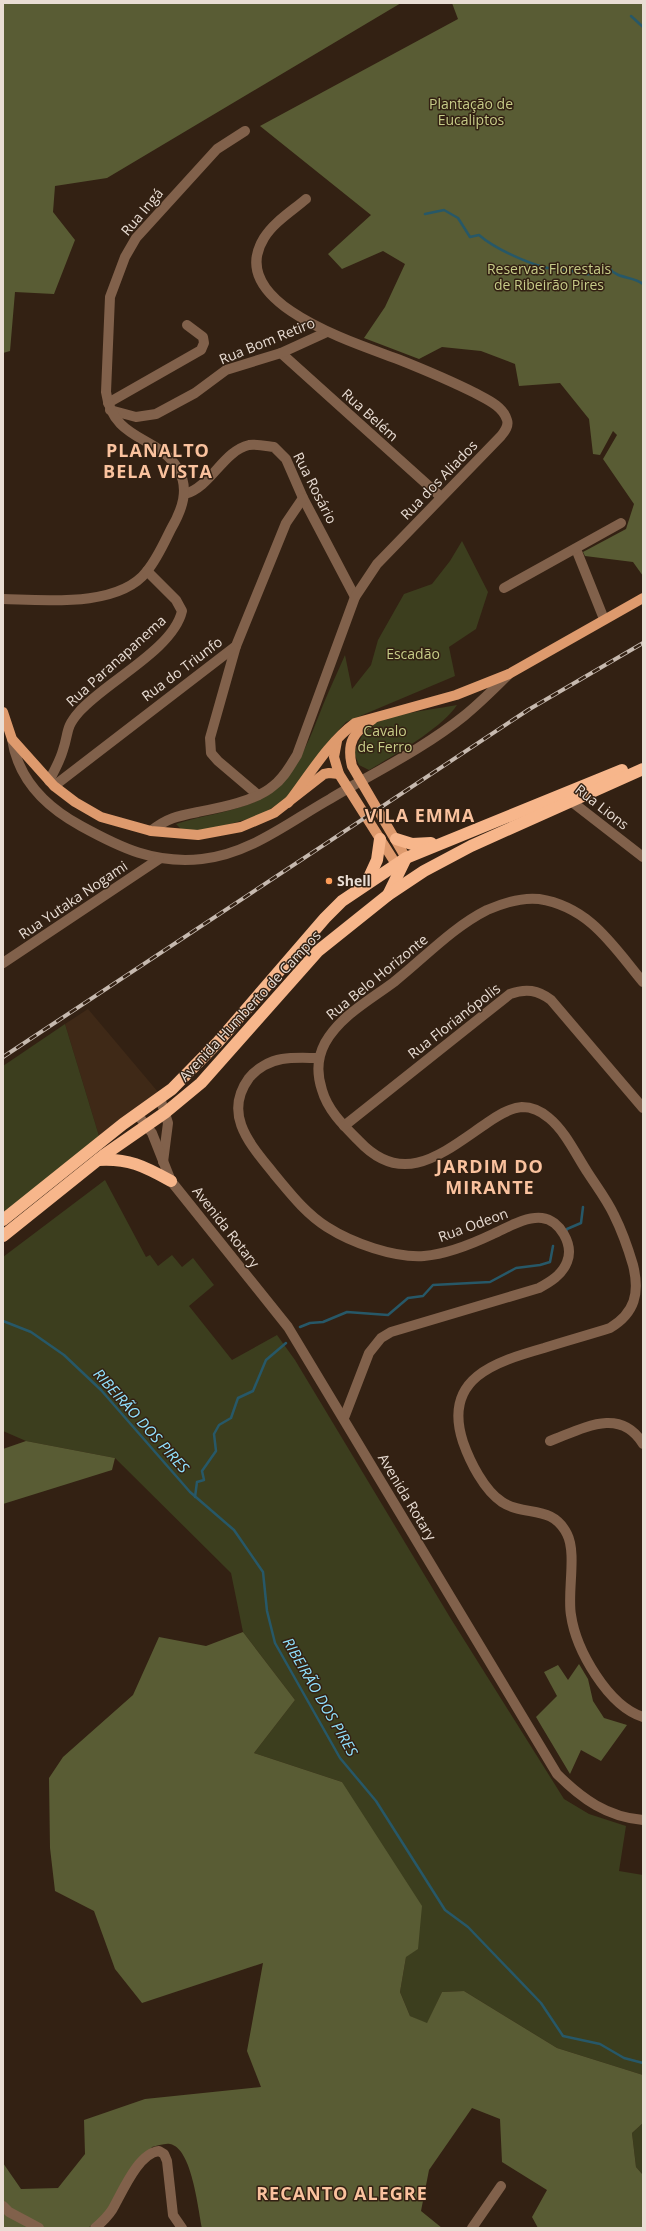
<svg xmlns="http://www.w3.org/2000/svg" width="646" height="2231" font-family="'Open Sans',sans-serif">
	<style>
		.built { fill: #3f2917 }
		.green { fill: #3c3e1e }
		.forest { fill: #595c34 }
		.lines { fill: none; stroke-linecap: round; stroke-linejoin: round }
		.stream { stroke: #275868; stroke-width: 2.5 }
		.minor { stroke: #81614b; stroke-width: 10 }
		.major { stroke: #de9a6d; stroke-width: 10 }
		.highway { stroke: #f7b68b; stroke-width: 12 }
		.rail-casing { stroke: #c6b9af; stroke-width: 4 }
		.rail { stroke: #332113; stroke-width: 2.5; stroke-dasharray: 8; stroke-linecap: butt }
		.poi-dot { fill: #fe9c58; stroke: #332113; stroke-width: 1.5 }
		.labels { text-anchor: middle; stroke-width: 3; stroke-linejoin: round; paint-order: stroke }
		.park-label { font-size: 14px; fill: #c7cc88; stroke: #332113 }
		.street-label { font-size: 14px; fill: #e9ddd4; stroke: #332113 }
		.poi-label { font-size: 14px; font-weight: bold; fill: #e9ddd4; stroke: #332113; text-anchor: start }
		.water-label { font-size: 15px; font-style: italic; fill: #91e2ff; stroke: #332113 }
		.district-label { font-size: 18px; font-weight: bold; letter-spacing: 1px; fill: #fac29e; stroke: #332113 }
	</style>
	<rect width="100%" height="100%" fill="#332113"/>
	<polygon class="built" points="88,1009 158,1092 99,1136 65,1024"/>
	<g class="green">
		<path d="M 462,541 L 488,592 L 476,629 L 449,647 L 455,676 L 346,722 L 328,742 L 289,796 L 262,815 L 201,832 L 181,829 L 176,824 C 200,816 226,813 250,804 C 294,787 307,745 323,705 C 330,688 338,671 345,655 L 352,689 L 371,665 L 378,640 L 404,594 L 432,584 L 450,561 Z"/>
		<path d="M 457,705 C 441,729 394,755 369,770 L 359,765 L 354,753 C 359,742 362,732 372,725 C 387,714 437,709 457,705 Z"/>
		<polygon points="65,1024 99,1136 3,1214 3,1066"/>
		<polygon points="105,1180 146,1257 150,1255 158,1266 172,1255 182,1267 193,1258 214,1285 189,1306 232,1360 277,1335 295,1360 451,1619 564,1799 589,1814 626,1826 619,1871 643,1875 643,2075 557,2048 464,1991 442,1992 427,2024 410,2016 400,1992 406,1957 342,1782 254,1753 295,1700 243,1632 231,1573 115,1458 26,1441 3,1431 3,1257"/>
		<polygon points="643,2123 643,2175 636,2167 632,2133"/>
	</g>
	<g class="forest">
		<polygon points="3,3 401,3 107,178 55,186 53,212 75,240 54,294 15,292 10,351 3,353"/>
		<polygon points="452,3 643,3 643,576 633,562 585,556 583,552 626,529 634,504 603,459 617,435 613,431 600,455 593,454 589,419 560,383 519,386 515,364 481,351 442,347 419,359 364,338 385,307 405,264 383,251 342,269 328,254 371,215 260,126 458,19"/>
		<polygon points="26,1441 115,1458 112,1470 3,1504 3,1449"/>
		<path d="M 243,1632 L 295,1700 L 254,1753 L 342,1782 L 422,1906 L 418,1949 L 406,1957 L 400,1992 L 410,2016 L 427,2023 L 442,1992 L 464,1991 L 557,2048 L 643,2075 L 643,2123 L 632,2133 L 636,2167 L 643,2175 L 643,2228 L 538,2228 L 532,2217 L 547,2190 L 502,2162 L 500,2119 L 472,2108 L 429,2170 L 421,2211 L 442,2228 L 202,2228 C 198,2209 192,2148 170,2144 C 165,2143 157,2146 152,2147 L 121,2202 L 88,2228 L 3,2228 L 3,2163 L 21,2189 L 58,2188 L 85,2154 L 84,2120 L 145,2099 L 261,2087 L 247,2051 L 263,1963 L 142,2003 L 115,1969 L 94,1911 L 55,1891 L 50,1848 L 49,1778 L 63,1757 L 133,1695 L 159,1637 L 206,1646 Z"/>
		<polygon points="579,1664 588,1679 593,1701 604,1718 627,1725 601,1761 581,1750 570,1774 536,1717 557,1696 544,1672 558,1665 568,1680"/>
	</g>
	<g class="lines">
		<g class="stream">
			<polyline points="631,16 643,27"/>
			<path d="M 425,214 L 444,210 L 458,218 L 470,237 L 479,235 C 495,249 546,274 568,269 C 582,277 595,275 610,269 C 618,279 633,276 643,284"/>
			<polyline points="566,1232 567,1229 581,1223 583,1207"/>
			<polyline points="3,1321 31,1332 64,1355 101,1390 190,1492 234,1530 263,1572 267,1611 275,1643 340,1758 376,1801 445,1910 468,1927 541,2003 563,2036 600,2044 624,2058 643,2063"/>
			<polyline points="300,1327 310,1323 323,1322 347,1312 388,1315 408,1298 423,1296 433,1285 490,1282 516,1268 540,1265 550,1262 553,1246"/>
			<polyline points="195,1497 197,1482 204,1480 202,1471 216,1451 214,1434 219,1425 231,1418 238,1398 253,1391 266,1360 286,1343"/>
		</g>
		<g class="minor">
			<polyline points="281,353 441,497"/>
			<polyline points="108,403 201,350 204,343 203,337 187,325"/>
			<polyline points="110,410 136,417 156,414 195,393 226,370 281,353 327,332"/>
			<path d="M 185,494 C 211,487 223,451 249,445 C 257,444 266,446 274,447 L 286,459 L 303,498 L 355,597"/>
			<polyline points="576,549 604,619"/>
			<polyline points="504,588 621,523"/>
			<path d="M 3,599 C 44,600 119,608 147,571 C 157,559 164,543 171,529 C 182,510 190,489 178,469 C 158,435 113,442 106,392 L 110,297 L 125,257 L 136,238 L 217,149 L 245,131"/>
			<polyline points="236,646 210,738 211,753 218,761 258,795"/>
			<path d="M 12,739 C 18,779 46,807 81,826 C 121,848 154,864 202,859 C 250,854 289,822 330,799 C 375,772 423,749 464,716 C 480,703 495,688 509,674"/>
			<path d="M 49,781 C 54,771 60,761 63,750 C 69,732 65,728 79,712 C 105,682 173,650 182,611 L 176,600 L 147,571"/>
			<polyline points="54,786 236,646 286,523 303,498"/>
			<polyline points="567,798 643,857"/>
			<path d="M 151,831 C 167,818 178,816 198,812 C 219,808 256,801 273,786 C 284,778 290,766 297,755 L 355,597 L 377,564 L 501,436 C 505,431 509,426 507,420 C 503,406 486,399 475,393 C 451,381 425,370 400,360 C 359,344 223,304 264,238 C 274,222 292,211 306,199"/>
			<polyline points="3,963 159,859"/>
			<path d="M 643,982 C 613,946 590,907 539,899 C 521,897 503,903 487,910 C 453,927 424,958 394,982 C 370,1000 340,1016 325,1043 C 317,1058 317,1075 322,1090 C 328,1111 344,1126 359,1141 C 404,1189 444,1152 487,1123 C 497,1116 509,1108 522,1107 C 532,1107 541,1111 549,1118 C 566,1132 576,1155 588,1173 C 597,1187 607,1200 614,1215 C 622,1231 628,1248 633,1265 C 640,1293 635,1313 610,1328 C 588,1335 566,1341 544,1348 C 495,1362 442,1378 463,1442 C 470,1462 484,1490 502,1502 C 525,1517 552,1504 567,1534 C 577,1553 567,1593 571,1615 C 576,1650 608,1706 643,1717"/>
			<path d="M 319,1058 C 307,1058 294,1057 282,1059 C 270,1061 257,1068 249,1078 C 222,1115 251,1145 274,1174 C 290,1193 305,1213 327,1227 C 352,1243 394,1258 424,1256 C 448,1254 472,1244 493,1234 C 507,1228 526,1216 542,1218 C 560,1220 574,1245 567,1262 C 562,1275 550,1282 539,1288 L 391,1332 L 381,1338 L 369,1353 L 344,1418"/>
			<polyline points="160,1098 168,1123 163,1162"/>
			<path d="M 137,1114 L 152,1133 L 171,1181 L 288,1327 L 557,1774 C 582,1799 607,1817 643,1820"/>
			<path d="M 344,1126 L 510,994 C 526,988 538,990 551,1000 L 643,1108"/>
			<path d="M 550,1441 C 582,1429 620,1406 643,1444"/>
			<polyline points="3,2206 9,2212 39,2228"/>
			<path d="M 95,2228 C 101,2223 108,2216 112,2210 C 122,2193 138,2153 159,2151 L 164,2154 L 167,2161 L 173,2215 L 182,2228"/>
			<polyline points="472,2228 501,2186"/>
		</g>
		<g class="major">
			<polyline points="3,712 12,739 54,786 75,802 101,817 151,831 198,835 241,827 274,813 324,774 329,773 339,774"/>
			<path d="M 373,719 C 354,732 346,742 352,766 L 406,858"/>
			<polyline points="337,741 334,757 339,774 396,864"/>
			<path d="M 288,803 C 309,776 327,744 355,723 L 456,695 L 509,674 L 643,598"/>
		</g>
		<g class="highway">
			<polyline points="396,839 412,844 431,843"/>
			<polyline points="367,882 377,860 380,839"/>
			<polyline points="388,895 405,860"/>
			<path d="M 98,1160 C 128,1158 144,1166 171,1181"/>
			<polyline points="3,1220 123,1124 172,1089 218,1042 325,918 342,901 406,858 622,770"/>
			<polyline points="3,1236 104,1155 166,1112 201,1083 318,951 388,895 424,871 471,846 643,769"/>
		</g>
		<defs>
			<polyline id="rail" points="3,1057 528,710 643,643"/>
		</defs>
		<use href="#rail" class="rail-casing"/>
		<use href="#rail" class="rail"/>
	</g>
	<circle class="poi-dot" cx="329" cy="881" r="4"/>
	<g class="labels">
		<g class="park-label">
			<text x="471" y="109">Plantação de<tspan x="471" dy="16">Eucaliptos</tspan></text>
			<text x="549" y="274">Reservas Florestais<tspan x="549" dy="16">de Ribeirão Pires</tspan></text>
			<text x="413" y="659">Escadão</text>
			<text x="385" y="736">Cavalo<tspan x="385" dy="16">de Ferro</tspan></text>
		</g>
		<g class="street-label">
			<text transform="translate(142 212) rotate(-50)" y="5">Rua Ingá</text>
			<text transform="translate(267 341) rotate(-22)" y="5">Rua Bom Retiro</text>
			<text transform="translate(370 415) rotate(42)" y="5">Rua Belém</text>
			<text transform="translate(439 480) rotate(-46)" y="5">Rua dos Aliados</text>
			<text transform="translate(315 488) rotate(63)" y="5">Rua Rosário</text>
			<text transform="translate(116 661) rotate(-42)" y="5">Rua Paranapanema</text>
			<text transform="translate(182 669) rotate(-37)" y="5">Rua do Triunfo</text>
			<text transform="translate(602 807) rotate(38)" y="5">Rua Lions</text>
			<text transform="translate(73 900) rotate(-34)" y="5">Rua Yutaka Nogami</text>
			<text transform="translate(377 977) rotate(-39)" y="5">Rua Belo Horizonte</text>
			<text transform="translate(250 1006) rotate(-47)" y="5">Avenida Humberto de Campos</text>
			<text transform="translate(454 1021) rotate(-38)" y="5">Rua Florianópolis</text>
			<text transform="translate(473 1225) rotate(-20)" y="5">Rua Odeon</text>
			<text transform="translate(226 1227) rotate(52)" y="5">Avenida Rotary</text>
			<text transform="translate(407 1497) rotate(59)" y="5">Avenida Rotary</text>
		</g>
		<g class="poi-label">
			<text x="337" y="886">Shell</text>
		</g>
		<g class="water-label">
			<text transform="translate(141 1421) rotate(48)" y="5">RIBEIRÃO DOS PIRES</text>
			<text transform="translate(320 1697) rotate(60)" y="5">RIBEIRÃO DOS PIRES</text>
		</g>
		<g class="district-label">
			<text x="158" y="457">PLANALTO<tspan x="158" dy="21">BELA VISTA</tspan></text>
			<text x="420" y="822">VILA EMMA</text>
			<text x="490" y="1173">JARDIM DO<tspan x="490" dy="21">MIRANTE</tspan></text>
			<text x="342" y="2200">RECANTO ALEGRE</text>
		</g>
	</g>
	<rect width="646" height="2231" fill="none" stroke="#e9ddd4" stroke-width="8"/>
</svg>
